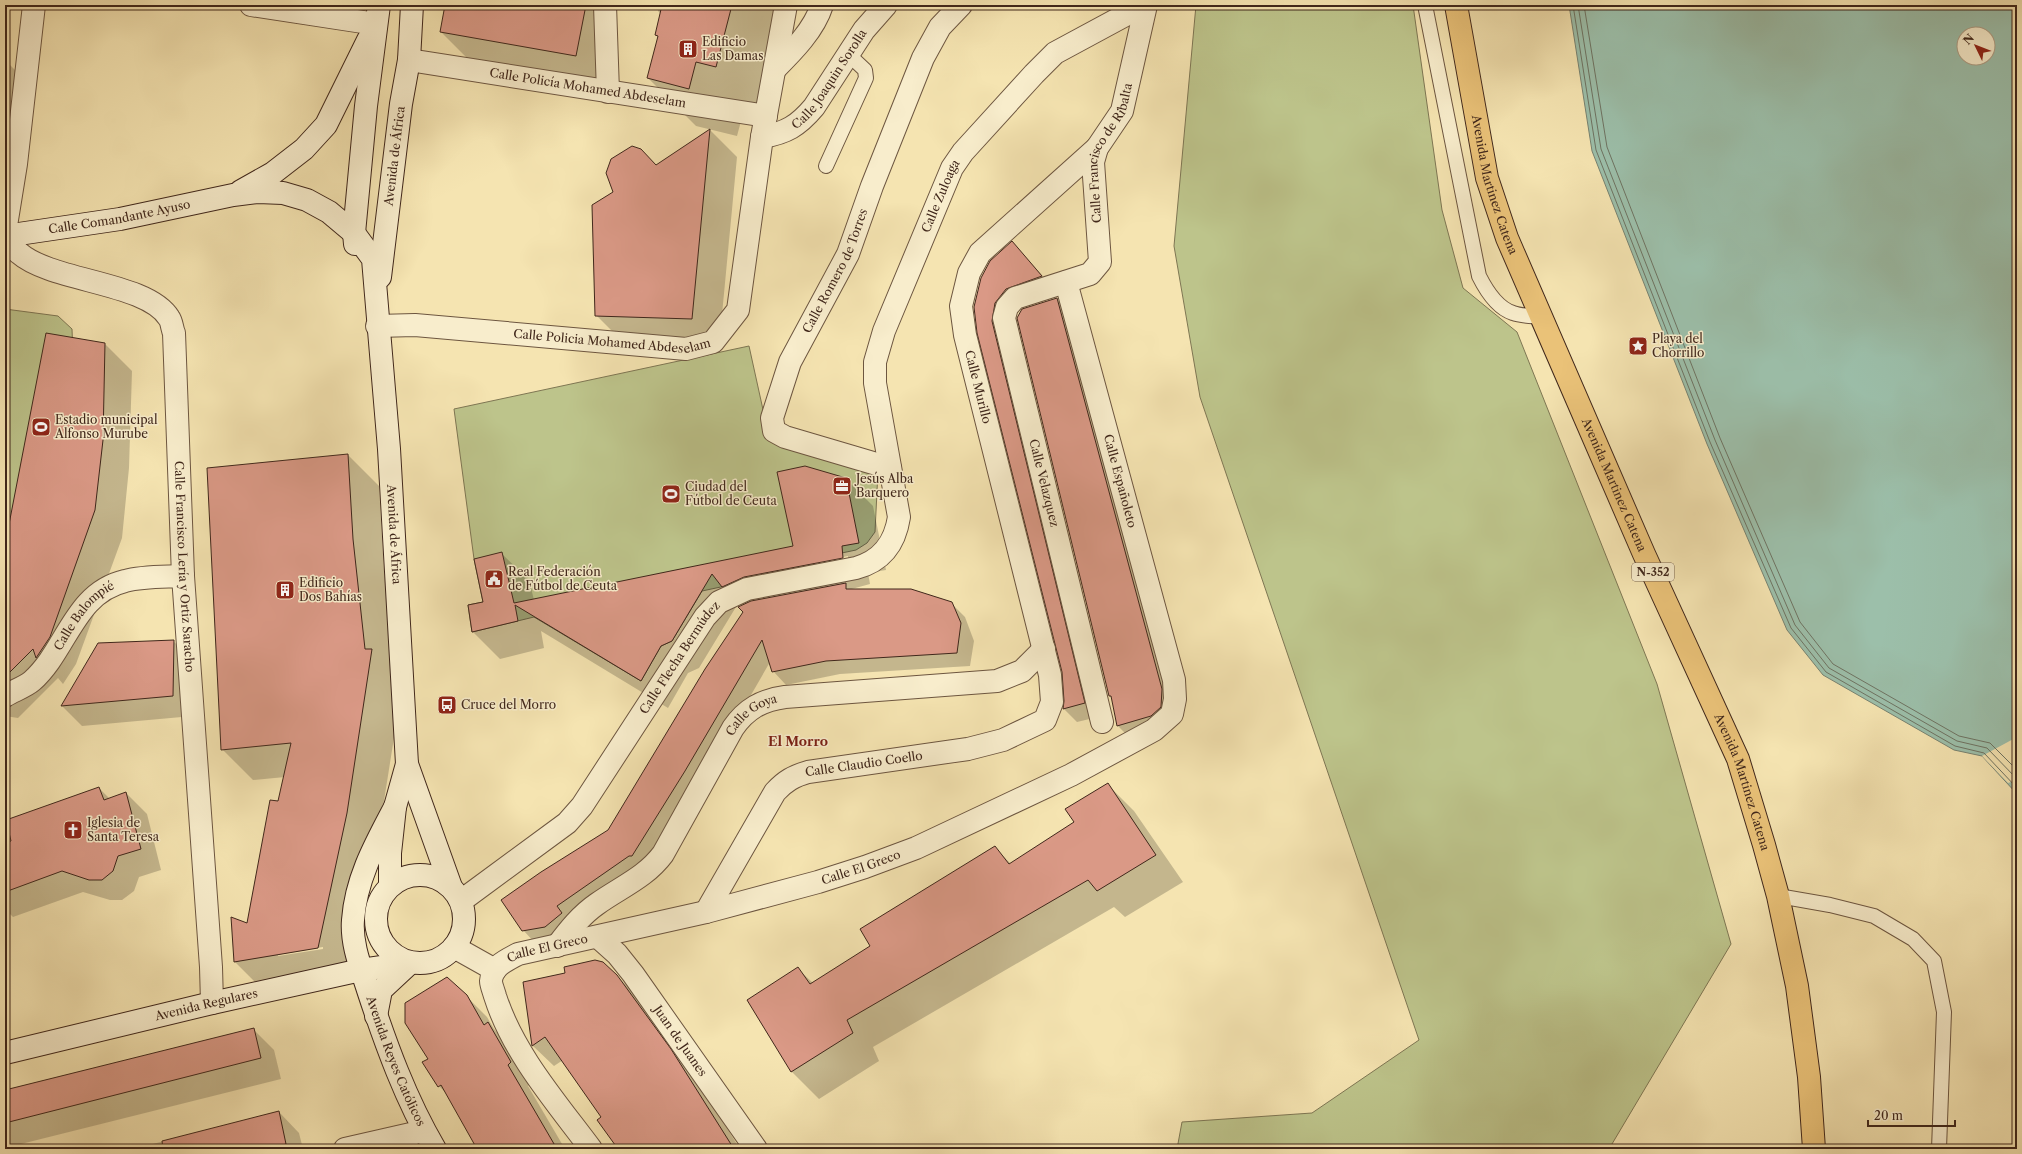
<svg xmlns="http://www.w3.org/2000/svg" width="2022" height="1154" font-family="'Libre Caslon Text',serif">
	<style>
		.green { fill: #bdc48b; stroke: #7e7653 }
		.water { fill: #9cbfaa; stroke: #778271; fill-rule: evenodd }
		.pier { fill: #f5e4b1 }
		.shadow { fill: #0003; fill-rule: evenodd }
		.lines { fill: none; stroke-linecap: round; stroke-linejoin: round }
		.shore { stroke: #6e7362; stroke-width: 1 }
		.building { fill: #da9986; stroke: #40271b }
		.service-casing { stroke: #6d5640; stroke-width: 16 }
		.minor-casing { stroke: #6d5640; stroke-width: 24 }
		.secondary-casing { stroke: #40271b; stroke-width: 24 }
		.trunk-casing { stroke: #40271b; stroke-width: 24 }
		.service { stroke: #f8edcc; stroke-width: 14 }
		.minor { stroke: #f8edcc; stroke-width: 22 }
		.secondary { stroke: #f8edcc; stroke-width: 22 }
		.trunk { stroke: #eac278; stroke-width: 22 }
		.labels { text-anchor: middle; stroke-width: 3; stroke-linejoin: round; paint-order: stroke }
		.shield { fill: #f8edcc; stroke: #776250; stroke-width: 1 }
		.shield-label { font-size: 11px; font-weight: bold; fill: #40271b }
		.poi-label { font-size: 12px; fill: #40271b; stroke: #f8edcc; text-anchor: start }
		.street-label { font-size: 12px; fill: #40271b; stroke: #f8edcc }
		.neighbourhood-label { font-size: 13px; font-weight: bold; fill: #7a1f14; stroke: #f8edcc }
	</style>
	<rect width="100%" height="100%" fill="#f5e4b1"/>
	<filter id="stains"><feTurbulence type="fractalNoise" baseFrequency=".005" numOctaves="4"/><feColorMatrix values="0 0 0 0 .2 0 0 0 0 .09 0 0 0 0 .02 0 0 0 .5 -.17"/></filter>
	<radialGradient id="worn" r=".72"><stop offset=".6" stop-color="#630" stop-opacity="0"/><stop offset="1" stop-color="#630" stop-opacity=".3"/></radialGradient>
	<g class="green">
		<polygon points="1196,5 1413,5 1442,210 1463,288 1517,332 1657,684 1731,944 1609,1149 1177,1149 1182,1122 1312,1113 1419,1040 1200,397 1174,246"/>
		<polygon points="5,309 58,316 72,329 79,516 34,648 5,677"/>
		<polygon points="749,346 769,437 878,471 875,532 867,543 856,550 813,559 814,567 702,591 672,641 661,646 641,681 534,617 472,632 468,605 483,602 474,559 454,409"/>
	</g>
	<path class="water" d="M 1569,5 L 2017,5 L 2017,794 L 1982,756 L 1954,750 L 1823,675 L 1787,630 L 1707,444 L 1592,151 ZM 1964,34 L 1988,34 L 1988,58 L 1964,58 Z"/>
	<polygon class="pier" points="2017,737 2017,780 2008,783 1982,756"/>
	<g class="shadow">
		<polygon points="446,5 608,5 603,82 468,59 441,32"/>
		<polygon points="659,5 776,5 764,115 744,110 737,136 696,126 648,78 659,37 656,35 661,14 658,11"/>
		<polygon points="5,60 24,79 12,162 5,160"/>
		<polygon points="710,130 737,157 719,346 623,342 596,315 614,193 641,150 657,166"/>
		<polygon points="1012,242 1055,290 1020,303 1009,317 1098,717 1077,722 1064,709 1065,701 1063,672 978,332"/>
		<polygon points="1057,299 1069,311 1175,711 1130,738 1118,726 1113,699 1110,696"/>
		<polygon points="105,344 132,371 129,468 122,538 76,664 63,684 58,678 18,718 5,716 5,551"/>
		<path d="M 348,455 L 379,486 L 384,570 L 395,673 L 403,681 L 377,845 L 349,979 L 266,993 L 235,962 L 248,925 L 285,777 L 253,780 L 222,749 ZM 323,947 L 323,949 L 278,956 L 278,954 Z"/>
		<path d="M 846,479 L 873,506 L 886,570 L 868,573 L 870,584 L 848,590 L 951,603 L 965,617 L 974,641 L 970,666 L 840,674 L 786,685 L 773,671 L 770,662 L 699,785 L 646,869 L 575,926 L 536,944 L 523,930 L 609,831 L 743,612 L 743,606 L 739,602 L 699,668 L 688,673 L 668,708 L 541,631 L 544,648 L 500,659 L 473,632 L 469,606 L 485,603 L 502,554 L 529,580 L 534,600 L 794,547 ZM 848,556 L 848,558 L 817,564 L 817,562 Z"/>
		<polygon points="173,641 194,661 193,716 82,726 62,706"/>
		<polygon points="1108,785 1134,811 1183,882 1125,917 1114,907 873,1047 879,1061 819,1099 792,1072 748,1001 798,969 813,983 871,946 994,847 1011,864 1076,822"/>
		<polygon points="99,788 110,799 126,793 147,814 161,870 139,877 134,891 122,900 110,900 83,892 13,917 5,909 5,844 13,841"/>
		<polygon points="617,976 638,997 691,1071 740,1149 619,1149 603,1118 563,1060 554,1066 533,1046 532,1044"/>
		<polygon points="466,996 487,1017 494,1029 509,1044 531,1083 528,1086 565,1149 479,1149 448,1095 439,1086"/>
		<polygon points="253,1029 274,1050 281,1079 5,1148 5,1092"/>
		<polygon points="279,1112 299,1133 303,1149 133,1149"/>
	</g>
	<g class="lines">
		<g class="shore">
			<polyline points="1573,5 1596,150 1710,442 1791,628 1826,672 1955,746 1984,753 2017,788"/>
			<polyline points="1578,5 1601,149 1715,440 1795,625 1829,668 1957,741 1987,748 2017,779"/>
			<polyline points="1584,5 1607,147 1720,438 1800,622 1833,664 1959,736 1990,743 2017,770"/>
		</g>
	</g>
	<g class="building">
		<polygon points="445,5 586,5 576,56 440,32"/>
		<polygon points="662,5 732,5 716,67 696,62 689,89 647,78 658,36 655,35"/>
		<polygon points="710,129 692,319 595,316 592,205 613,192 606,173 611,159 632,146 641,149 656,165"/>
		<polygon points="1012,241 1042,276 1006,289 995,303 992,321 1085,703 1063,709 1064,701 1062,672 977,333 974,307 981,278 990,261"/>
		<polygon points="1057,298 1162,689 1161,707 1151,716 1117,726 1111,696 1109,696 1017,318 1022,309"/>
		<polygon points="46,333 105,343 103,440 95,510 50,637 36,658 33,649 5,677 5,545"/>
		<polygon points="348,454 353,539 365,649 372,649 347,813 318,948 234,962 231,917 247,923 270,800 278,801 291,743 221,750 207,468"/>
		<polygon points="805,466 846,478 859,543 842,546 843,558 744,577 722,587 712,574 672,641 661,646 641,681 515,605 518,621 472,632 468,605 483,602 474,559 502,552 514,603 793,546 777,472"/>
		<polygon points="846,583 846,589 911,589 952,602 961,623 957,653 826,661 772,672 762,640 685,771 632,856 629,856 557,906 562,913 545,927 522,931 501,900 541,872 608,830 705,669 743,612 738,607 751,601"/>
		<polygon points="174,640 173,696 61,706 98,643"/>
		<polygon points="1108,783 1156,855 1097,891 1088,880 847,1020 853,1033 791,1072 747,1000 798,967 810,984 870,946 860,929 995,846 1009,864 1074,822 1065,809"/>
		<polygon points="99,787 104,800 126,792 141,849 118,856 113,871 102,880 89,880 62,871 5,892 5,843 11,841 6,820"/>
		<polygon points="595,960 603,962 617,975 671,1049 734,1149 618,1149 597,1120 601,1117 545,1037 532,1046 523,982 565,973 564,967"/>
		<polygon points="447,977 467,995 484,1025 488,1022 511,1062 508,1065 557,1149 477,1149 441,1085 438,1087 422,1062 428,1059 405,1023 405,1003"/>
		<polygon points="254,1028 261,1058 5,1123 5,1090"/>
		<polygon points="279,1111 286,1144 267,1149 163,1149 162,1141"/>
	</g>
	<g class="lines">
		<defs>
			<g id="service">
				<path d="M 1425,5 L 1479,276 C 1486,290 1497,308 1513,313 C 1521,316 1532,316 1541,317"/>
				<polyline points="826,166 866,78 865,70 848,54"/>
				<polyline points="1778,896 1830,905 1874,916 1913,939 1934,961 1944,1012 1939,1149"/>
			</g>
			<g id="minor">
				<polyline points="251,5 376,24"/>
				<polyline points="605,5 608,92"/>
				<path id="s1" d="M 409,60 L 766,116"/>
				<path d="M 775,69 C 793,51 814,30 822,5"/>
				<path id="s2" d="M 762,137 C 786,133 798,126 814,107 L 864,30 L 886,5"/>
				<polyline points="5,232 16,164 34,5"/>
				<path id="s3" d="M 5,237 C 9,242 13,249 19,253 C 52,282 147,282 169,318 C 172,322 172,329 174,333 L 183,576 L 211,967 L 212,1003"/>
				<path id="s4" d="M 377,326 L 415,325 L 686,349 L 713,342 L 738,310 L 762,137 L 786,5"/>
				<path id="s5" d="M 890,468 L 785,437 L 774,431 L 772,418 L 790,362 L 848,254 L 872,186 L 923,58 L 940,27 L 961,5"/>
				<path id="s6" d="M 5,696 C 13,691 25,687 32,681 C 67,650 74,593 125,581 C 143,576 165,577 183,576"/>
				<path id="s7" d="M 1102,722 L 1004,318 L 1007,307 L 1015,298 L 1090,274 L 1100,262 L 1093,162 L 1097,148 L 1122,111 L 1146,5"/>
				<path id="s8" d="M 461,901 L 567,823 L 582,806 L 705,617 L 719,602 L 747,589 L 856,568 C 882,561 895,543 899,517 L 875,383 L 875,362 L 884,331 L 952,168 L 963,152 L 1034,74 L 1055,53 L 1144,5"/>
				<path id="s9" d="M 706,912 L 775,792 C 785,781 794,776 808,772 L 968,749 L 1003,740 L 1045,720 L 1052,702 L 1050,675 L 965,335 L 961,306 L 969,273 L 980,253 L 1097,148"/>
				<path id="s10" d="M 598,937 L 617,954 L 633,974 L 756,1149"/>
				<path id="s11" d="M 557,946 C 569,930 581,915 597,904 C 621,887 646,877 663,854 L 733,728 C 746,709 762,700 785,697 L 997,681 L 1022,671 L 1044,649"/>
				<polyline points="454,947 495,970"/>
				<polyline points="345,1149 424,1131"/>
				<path id="s12" d="M 591,1149 C 556,1102 513,1053 495,996 C 494,992 491,985 491,981 C 492,966 507,960 518,954 L 706,912 L 818,882 L 865,867 L 916,848 L 1071,775 L 1154,730 L 1172,714 L 1175,699 L 1174,680 L 1066,282"/>
			</g>
			<g id="secondary">
				<polyline points="241,191 273,173 304,149 326,125 368,40"/>
				<path id="s13" d="M 5,236 L 120,219 L 233,195 L 258,192 L 283,193 L 307,200 L 329,212 L 354,233 L 373,259 L 389,449 L 407,764 L 451,887"/>
				<polyline points="355,244 354,233 366,106 379,5"/>
				<path id="s14" d="M 380,277 L 401,104 L 409,60 L 412,5"/>
				<path id="s15" d="M 395,807 C 376,843 356,878 353,920 C 351,944 361,968 368,990 C 386,1045 406,1100 435,1149"/>
				<circle cx="420" cy="919" r="44"/>
				<polyline points="390,885 390,853 395,807 407,764"/>
				<polyline points="376,1016 381,990 410,963"/>
				<path id="s16" d="M 5,1053 L 212,1003 L 361,970 L 410,963"/>
			</g>
			<g id="trunk">
				<path id="s17" d="M 1456,5 L 1487,178 L 1507,238 L 1644,554 L 1738,759 L 1764,845 L 1778,896 L 1797,986 L 1809,1077 L 1814,1149"/>
			</g>
		</defs>
		<use href="#service" class="service-casing"/>
		<use href="#minor" class="minor-casing"/>
		<use href="#secondary" class="secondary-casing"/>
		<use href="#trunk" class="trunk-casing"/>
		<use href="#service" class="service"/>
		<use href="#minor" class="minor"/>
		<use href="#secondary" class="secondary"/>
		<use href="#trunk" class="trunk"/>
	</g>
	<defs>
		<symbol id="building-square" viewBox="-11 -11 22 22"><rect x="-9" y="-9" width="18" height="18" rx="4" fill="#8f2418" stroke="#f8edcc"/><path d="M-4-6H4V6H1V3H-1V6H-4ZM-2.5-4.3h1.7v1.8h-1.7ZM.8-4.3h1.7v1.8H.8ZM-2.5-1h1.7V.8h-1.7ZM.8-1h1.7V.8H.8Z" fill="#fff"/></symbol>
		<symbol id="sight-square" viewBox="-11 -11 22 22"><rect x="-9" y="-9" width="18" height="18" rx="4" fill="#8f2418" stroke="#f8edcc"/><path d="M0-6L1.8-2.2L6-1.7L2.9 1.2L3.7 5.4L0 3.3L-3.7 5.4L-2.9 1.2L-6-1.7L-1.8-2.2Z" fill="#fff"/></symbol>
		<symbol id="stadium-square" viewBox="-11 -11 22 22"><rect x="-9" y="-9" width="18" height="18" rx="4" fill="#8f2418" stroke="#f8edcc"/><path d="M0-5a6.5 5 0 1 0 0 10a6.5 5 0 1 0 0-10ZM-3.5-1.8h7v3.6h-7Z" fill="#fff"/></symbol>
		<symbol id="office-square" viewBox="-11 -11 22 22"><rect x="-9" y="-9" width="18" height="18" rx="4" fill="#8f2418" stroke="#f8edcc"/><path d="M-6-3h4V-5.5h4V-3h4V5H-6ZM-1-4.5V-3h2v-1.5ZM-6 0V1H6V0Z" fill="#fff"/></symbol>
		<symbol id="civic-square" viewBox="-11 -11 22 22"><rect x="-9" y="-9" width="18" height="18" rx="4" fill="#8f2418" stroke="#f8edcc"/><path d="M-.6-6.5H3V-4.5H.6V-3L4-1V1h2V6H-6V1h2V-1L-.6-3ZM-1.2 2.5V6h2.4V2.5Z" fill="#fff"/></symbol>
		<symbol id="bus-square" viewBox="-11 -11 22 22"><rect x="-9" y="-9" width="18" height="18" rx="4" fill="#8f2418" stroke="#f8edcc"/><path d="M-5-6H5V4H4V6H2V4H-2V6H-4V4H-5ZM-3.5-4V0h7V-4ZM-3.5 1.2v1.5H-2V1.2ZM2 1.2v1.5H3.5V1.2Z" fill="#fff"/></symbol>
		<symbol id="church-square" viewBox="-11 -11 22 22"><rect x="-9" y="-9" width="18" height="18" rx="4" fill="#8f2418" stroke="#f8edcc"/><path d="M-1.2-6h2.4v3.5h3.3v2.4h-3.3V6h-2.4V-.1h-3.3v-2.4h3.3Z" fill="#fff"/></symbol>
	</defs>
	<g fill-rule="evenodd">
		<use href="#building-square" x="677" y="38" width="22" height="22"/>
		<use href="#sight-square" x="1627" y="335" width="22" height="22"/>
		<use href="#stadium-square" x="30" y="416" width="22" height="22"/>
		<use href="#office-square" x="831" y="475" width="22" height="22"/>
		<use href="#stadium-square" x="660" y="483" width="22" height="22"/>
		<use href="#civic-square" x="483" y="568" width="22" height="22"/>
		<use href="#building-square" x="274" y="579" width="22" height="22"/>
		<use href="#bus-square" x="436" y="694" width="22" height="22"/>
		<use href="#church-square" x="62" y="819" width="22" height="22"/>
	</g>
	<g class="labels">
		<rect class="shield" x="1632" y="563" width="42" height="18" rx="3"/>
		<g class="shield-label">
			<text x="1653" y="576">N-352</text>
		</g>
		<g class="poi-label">
			<text x="702" y="46">Edificio<tspan x="702" dy="14">Las Damas</tspan></text>
			<text x="1652" y="343">Playa del<tspan x="1652" dy="14">Chorrillo</tspan></text>
			<text x="55" y="424">Estadio municipal<tspan x="55" dy="14">Alfonso Murube</tspan></text>
			<text x="856" y="483">Jesús Alba<tspan x="856" dy="14">Barquero</tspan></text>
			<text x="685" y="491">Ciudad del<tspan x="685" dy="14">Fútbol de Ceuta</tspan></text>
			<text x="508" y="576">Real Federación<tspan x="508" dy="14">de Fútbol de Ceuta</tspan></text>
			<text x="299" y="587">Edificio<tspan x="299" dy="14">Dos Bahías</tspan></text>
			<text x="461" y="709">Cruce del Morro</text>
			<text x="87" y="827">Iglesia de<tspan x="87" dy="14">Santa Teresa</tspan></text>
		</g>
		<g class="street-label">
			<text dy="4" stroke="none"><textPath href="#s2" startOffset="93">Calle Joaquin Sorolla</textPath></text>
			<text dy="4" stroke="none"><textPath href="#s1" startOffset="181">Calle Policía Mohamed Abdeselam</textPath></text>
			<text dy="4" stroke="none"><textPath href="#s7" startOffset="647">Calle Francisco de Ribalta</textPath></text>
			<text dy="4" stroke="none"><textPath href="#s14" startOffset="122">Avenida de África</textPath></text>
			<text dy="4" stroke="none"><textPath href="#s17" startOffset="184">Avenida Martinez Catena</textPath></text>
			<text dy="4" stroke="none"><textPath href="#s8" startOffset="949">Calle Zuloaga</textPath></text>
			<text dy="4" stroke="none"><textPath href="#s13" startOffset="116">Calle Comandante Ayuso</textPath></text>
			<text dy="4" stroke="none"><textPath href="#s5" startOffset="296">Calle Romero de Torres</textPath></text>
			<text dy="4" stroke="none"><textPath href="#s4" startOffset="236">Calle Policia Mohamed Abdeselam</textPath></text>
			<text transform="translate(978 387) rotate(76)" y="4">Calle Murillo</text>
			<text transform="translate(1120 481) rotate(75)" y="4">Calle Españoleto</text>
			<text transform="translate(1044 483) rotate(76)" y="4">Calle Velazquez</text>
			<text dy="4" stroke="none"><textPath href="#s17" startOffset="508">Avenida Martinez Catena</textPath></text>
			<text dy="4" stroke="none"><textPath href="#s13" startOffset="673">Avenida de África</textPath></text>
			<text dy="4" stroke="none"><textPath href="#s3" startOffset="437">Calle Francisco Lería y Ortiz Saracho</textPath></text>
			<text dy="4" stroke="none"><textPath href="#s6" startOffset="115">Calle Balompié</textPath></text>
			<text dy="4" stroke="none"><textPath href="#s8" startOffset="332">Calle Flecha Bermúdez</textPath></text>
			<text dy="4" stroke="none"><textPath href="#s11" startOffset="309">Calle Goya</textPath></text>
			<text dy="4" stroke="none"><textPath href="#s9" startOffset="234">Calle Claudio Coello</textPath></text>
			<text dy="4" stroke="none"><textPath href="#s17" startOffset="832">Avenida Martinez Catena</textPath></text>
			<text dy="4" stroke="none"><textPath href="#s12" startOffset="591">Calle El Greco</textPath></text>
			<text dy="4" stroke="none"><textPath href="#s12" startOffset="267">Calle El Greco</textPath></text>
			<text dy="4" stroke="none"><textPath href="#s16" startOffset="207">Avenida Regulares</textPath></text>
			<text dy="4" stroke="none"><textPath href="#s10" startOffset="133">Juan de Juanes</textPath></text>
			<text dy="4" stroke="none"><textPath href="#s15" startOffset="270">Avenida Reyes Católicos</textPath></text>
		</g>
		<g class="neighbourhood-label">
			<text x="798" y="746">El Morro</text>
		</g>
	</g>
	<rect width="2022" height="1154" fill="none" stroke="#f5e4b1" stroke-width="20"/>
	<rect x="6" y="6" width="2010" height="1142" fill="none" stroke="#40271b" stroke-width="2"/>
	<rect x="10" y="10" width="2002" height="1134" fill="none" stroke="#40271b"/>
	<g transform="translate(1976 46) rotate(313)"><circle r="19" fill="#f8edcc" stroke="#ae9e85"/>
	<path d="M0-3L7 15L0 10L-7 15Z" fill="#8f2418"/>
	<text y="-6" font-size="11" font-weight="bold" text-anchor="middle" fill="#40271b">N</text>
	</g>
	<path d="M1868 1120v6h87v-6" fill="none" stroke="#40271b" stroke-width="2"/>
	<text x="1874" y="1120" font-size="12" fill="#40271b" stroke="#f8edcc" stroke-width="3" paint-order="stroke">20 m</text>
	<rect width="100%" height="100%" filter="url(#stains)"/>
	<rect width="100%" height="100%" fill="url(#worn)"/>
</svg>
